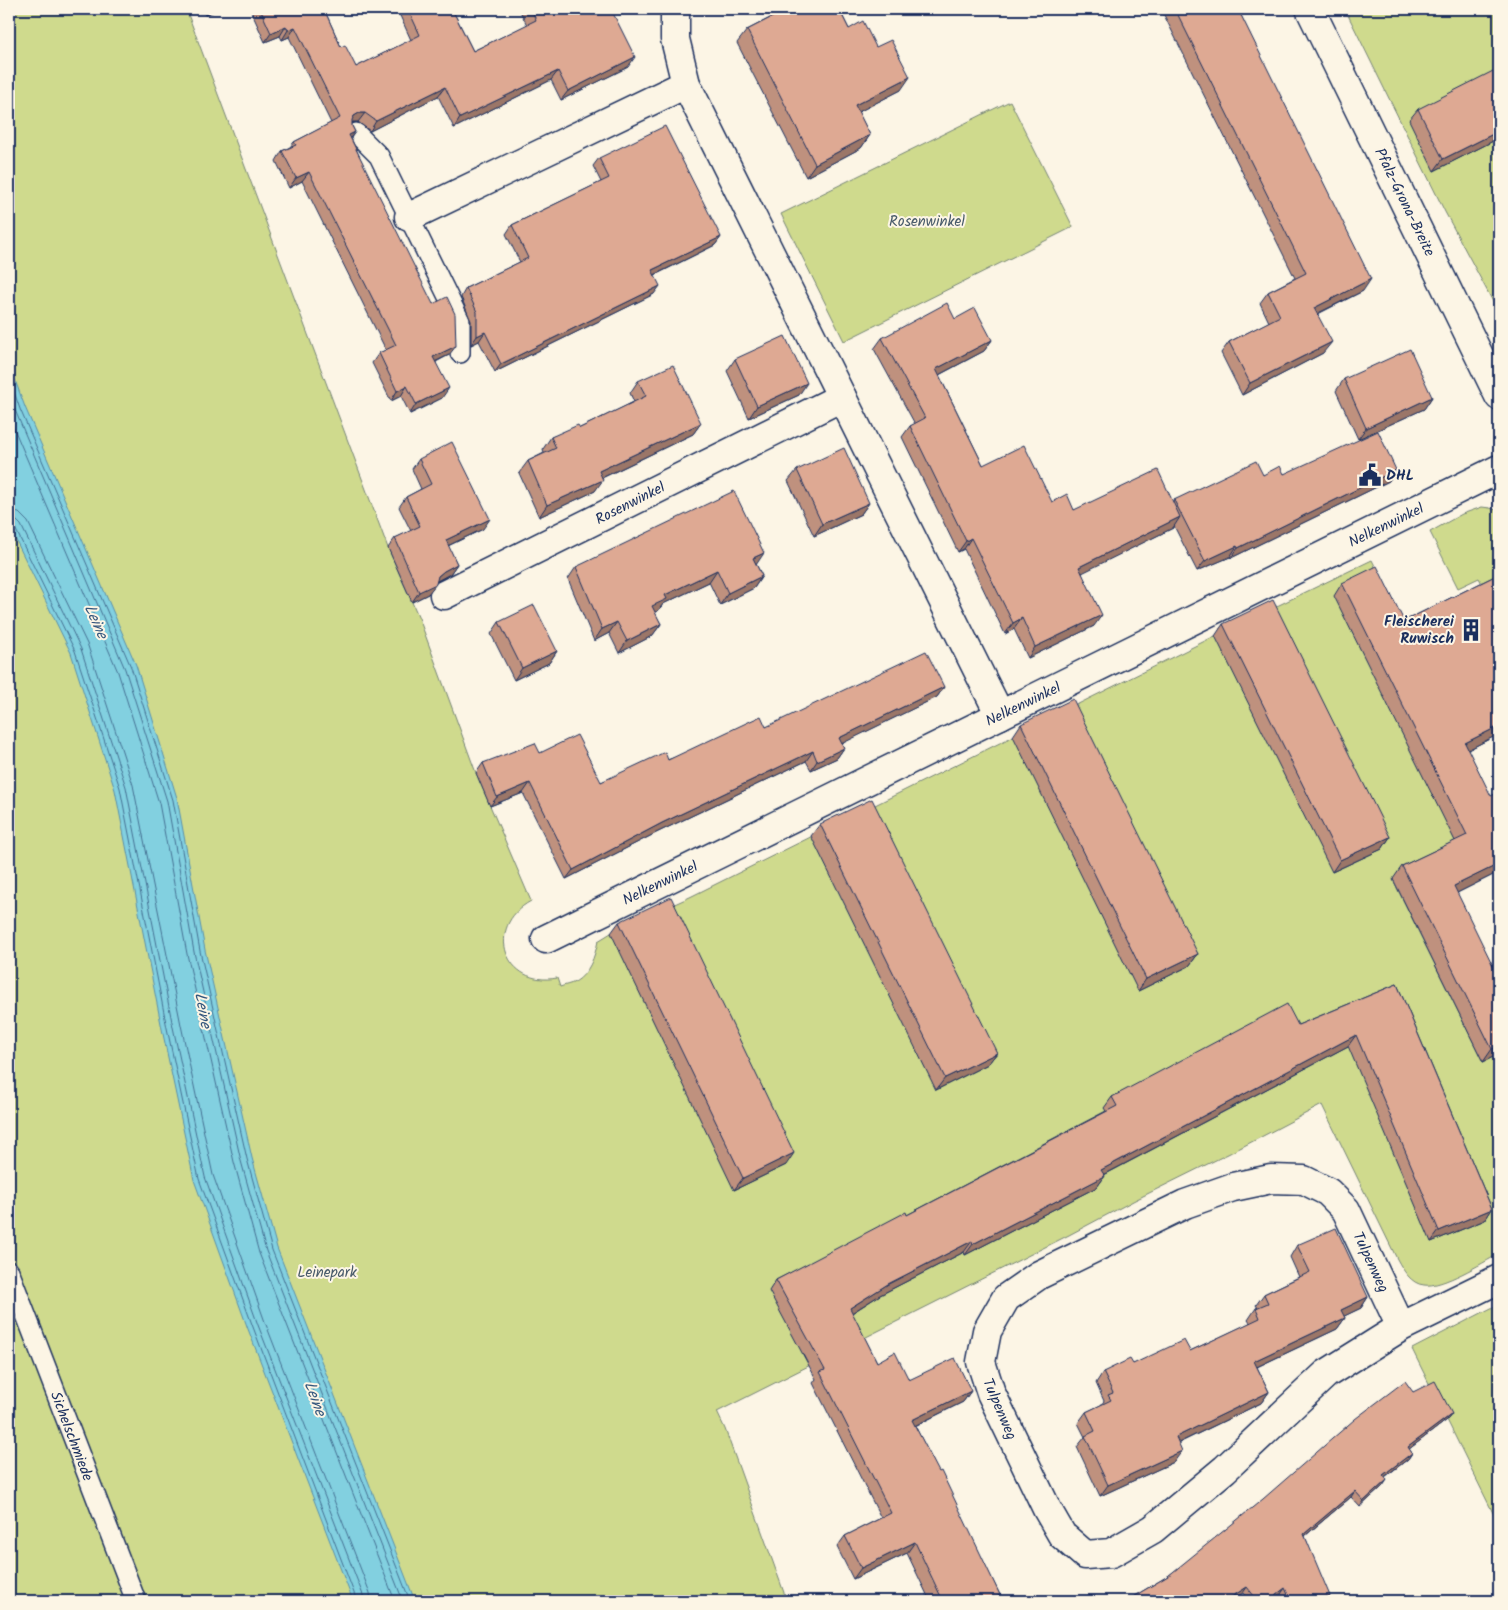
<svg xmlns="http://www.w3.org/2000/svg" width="1508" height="1610" font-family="Kalam,sans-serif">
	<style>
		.green { fill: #cfda8d; stroke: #758476 }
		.water { fill: #82d0e0; stroke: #5990ac }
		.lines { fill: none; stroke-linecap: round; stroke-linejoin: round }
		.shore { stroke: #446f92; stroke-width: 1 }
		.service-casing { stroke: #1b2f5e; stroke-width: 22 }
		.minor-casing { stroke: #1b2f5e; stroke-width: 31 }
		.service { stroke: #fcf5e5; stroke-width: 19 }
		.minor { stroke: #fcf5e5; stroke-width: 28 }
		.wall { fill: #bf917e; stroke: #1b2f5e }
		.shaded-wall { fill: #9b7667; stroke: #1b2f5e }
		.building { fill: #dea993; stroke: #1b2f5e }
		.labels { text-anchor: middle; stroke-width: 4; stroke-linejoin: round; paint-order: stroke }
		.street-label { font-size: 15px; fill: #1b2f5e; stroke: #fcf5e5 }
		.park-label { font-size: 15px; fill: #485a6a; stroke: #fcf5e5 }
		.poi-label { font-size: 15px; font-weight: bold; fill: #1b2f5e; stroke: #fcf5e5; text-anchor: start }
		.water-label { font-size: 16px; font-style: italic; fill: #35577e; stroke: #fcf5e5 }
	</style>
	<rect width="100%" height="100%" fill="#fcf5e5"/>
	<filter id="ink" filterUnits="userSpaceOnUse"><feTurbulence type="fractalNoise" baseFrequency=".02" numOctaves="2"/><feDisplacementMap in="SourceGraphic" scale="10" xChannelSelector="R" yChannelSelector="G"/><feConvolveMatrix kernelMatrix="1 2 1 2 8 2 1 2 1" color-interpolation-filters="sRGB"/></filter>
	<g filter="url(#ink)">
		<g class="green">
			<path d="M 9,9 L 186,9 L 388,548 L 419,618 L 476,773 L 531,901 C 483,927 505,988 557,978 L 560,987 C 565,985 571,984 575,982 C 589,974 595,956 598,941 L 611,933 L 690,897 L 1215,636 L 1372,560 L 1375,566 L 1368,579 L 1458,847 L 1393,880 L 1483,1062 L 1499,1054 L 1499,1254 C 1482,1263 1442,1288 1424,1285 C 1411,1284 1403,1270 1397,1259 L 1322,1105 L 1240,1148 L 1135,1200 L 1069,1235 L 717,1412 L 725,1429 L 787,1601 L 9,1601 Z"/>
			<polygon points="1345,9 1499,9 1499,313 1445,212"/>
			<polygon points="1010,101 1073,227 844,341 781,214"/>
			<polygon points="1482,507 1490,508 1499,511 1499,582 1485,589 1479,578 1458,588 1430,532 1462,514"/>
			<polygon points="1499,1304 1499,1525 1412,1349"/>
		</g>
		<polygon class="water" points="9,364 25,407 136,665 177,798 205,950 252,1158 277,1248 415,1601 353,1601 248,1329 194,1180 162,1029 115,790 71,653 9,526"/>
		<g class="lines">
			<g class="shore">
				<polyline points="9,378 20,409 131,667 173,800 200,951 247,1159 272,1250 410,1601"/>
				<polyline points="9,396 125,669 167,801 194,952 241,1161 266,1251 403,1601"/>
				<polyline points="9,417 118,672 159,803 187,954 234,1162 259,1253 395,1601"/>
				<polyline points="9,511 19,513 28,522 88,646 133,785 181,1025 213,1175 265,1322 370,1593 371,1601"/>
				<polyline points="9,519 16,520 21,525 81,649 126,787 173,1027 205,1177 258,1325 363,1595 364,1601"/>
				<polyline points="9,525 15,528 75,651 120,788 167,1028 199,1179 253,1327 357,1601"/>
			</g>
			<defs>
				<g id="service">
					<polyline points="356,133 379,156 460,321 460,353"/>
					<polyline points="9,1271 136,1601"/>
				</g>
				<g id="minor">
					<polyline points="675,9 675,39 686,84 1000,715"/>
					<polyline points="1310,9 1499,396"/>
					<polyline points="409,217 686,84"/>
					<polyline points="444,595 842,397"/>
					<polyline points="546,939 1499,469"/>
					<polyline points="1401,1327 1346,1210 1328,1192 1304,1180 1271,1179 1233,1187 1185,1204 1039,1275 1006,1298 987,1331 981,1362 991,1393 1047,1509 1062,1535 1085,1555 1111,1553 1153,1529 1225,1469 1326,1374 1401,1327 1499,1279"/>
				</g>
			</defs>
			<use href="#service" class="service-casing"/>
			<use href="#minor" class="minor-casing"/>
			<use href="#service" class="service"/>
			<use href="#minor" class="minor"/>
		</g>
		<g class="wall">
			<polygon points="201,9 219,9 205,15"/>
			<polygon points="250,9 324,9 341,47 356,67 411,40 397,9 452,9 473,51 527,25 519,9 611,9 628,67 561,100 551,80 454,128 438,96 370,131 358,122 352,123 352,126 355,132 351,138 449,355 436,362 442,398 410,414 401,396 391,401 372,363 379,353 386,350 302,181 289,188 276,161 282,151 290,147 294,142 331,123 289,37 282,40 280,36 265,42"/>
			<polygon points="787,9 839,9 849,29 876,47 901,90 858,112 870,135 861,148 806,177 737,43 747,30"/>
			<polygon points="1161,9 1238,9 1363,291 1318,314 1323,353 1242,395 1221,353 1229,342 1269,322 1260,303 1268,292 1295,278"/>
			<polygon points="1418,109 1499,138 1434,171 1409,120"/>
			<polygon points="599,158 721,237 715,245 655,275 654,294 495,372 479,341 471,345 471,321 461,297 466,288 520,262 506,234 512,225 601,182 593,166"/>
			<polygon points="955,319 992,340 984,351 939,375 983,465 1052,502 1074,510 1173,502 1174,500 1263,475 1284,474 1389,481 1231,558 1230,557 1197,571 1174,526 1173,528 1082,572 1094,626 1028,658 1014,629 1005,634 964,549 958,552 902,437 910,426 915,424 874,349 882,338"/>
			<polygon points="735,359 799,395 749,418 727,371"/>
			<polygon points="1344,379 1432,397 1424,409 1358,439 1336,391"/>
			<polygon points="638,381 701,423 693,434 602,478 595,491 539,517 519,473 528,461 544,453 543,449 551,437 580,428 634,402 630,393"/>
			<polygon points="419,459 483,529 448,546 457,564 450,574 436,582 428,594 412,602 388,548 395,538 411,531 399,507 406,497 421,489 412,469"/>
			<polygon points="797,470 869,503 861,514 814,536 788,481"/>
			<polygon points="756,564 762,576 754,588 720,605 709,582 663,604 658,611 655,613 661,624 652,636 619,653 609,633 594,641 568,579 576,567"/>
			<polygon points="1499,574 1499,734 1468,750 1499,872 1457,893 1499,1054 1483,1062 1393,879 1402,866 1455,841 1334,596 1342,583 1404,621"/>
			<polygon points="499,622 557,651 549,663 514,680 491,634"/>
			<polygon points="1223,624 1390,837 1382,849 1332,872 1215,636"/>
			<polygon points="944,687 937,697 842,743 844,748 837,758 811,770 806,761 656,833 566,879 523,793 490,806 476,773 483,763 540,753 601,782 766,727"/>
			<polygon points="1021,724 1198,954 1189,966 1138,991 1013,736"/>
			<polygon points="820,824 997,1053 988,1064 936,1090 811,836"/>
			<polygon points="619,922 786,1165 734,1190 611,933"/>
			<polygon points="1397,984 1492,1209 1485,1220 1431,1242 1348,1046 1104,1175 1105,1176 1097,1187 965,1255 964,1252 880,1295 852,1313 877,1362 909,1380 971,1391 963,1402 915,1426 1000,1595 998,1598 1000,1601 930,1601 907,1553 853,1579 837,1547 845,1536 881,1518 813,1383 816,1379 769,1291 776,1280 907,1215 1106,1111 1104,1108 1112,1097 1298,1025"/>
			<polygon points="1297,1245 1368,1297 1361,1308 1344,1316 1345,1318 1337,1329 1257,1367 1269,1392 1261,1403 1179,1443 1174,1462 1100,1496 1077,1447 1085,1437 1078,1423 1086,1412 1101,1405 1104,1401 1096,1383 1103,1372 1133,1364 1190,1351 1250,1323 1248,1320 1256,1308 1258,1308 1256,1305 1264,1294 1299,1277 1290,1257"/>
			<polygon points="1413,1392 1452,1414 1447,1420 1409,1449 1412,1453 1408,1459 1385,1477 1383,1486 1360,1507 1351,1497 1305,1536 1327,1601 1284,1601 1281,1594 1272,1601 1249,1601 1243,1593 1230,1601 1126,1601 1168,1576"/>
		</g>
		<g class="shaded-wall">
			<polygon points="210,9 219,9 205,15"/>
			<polygon points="286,26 280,36 265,42 271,33"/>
			<polygon points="295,27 289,37 282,40 288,30"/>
			<polygon points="635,57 628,67 561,100 568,91"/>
			<polygon points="558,71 551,80 454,128 460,118"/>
			<polygon points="910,77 901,90 845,119 855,105"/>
			<polygon points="445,87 438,96 370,131 376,121"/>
			<polygon points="359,113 365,113 358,122 353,122 348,125 354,116"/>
			<polygon points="1499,131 1499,138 1434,171 1443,159"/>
			<polygon points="355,132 348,141 349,135"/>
			<polygon points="870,135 861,148 806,177 815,164"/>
			<polygon points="309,172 302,181 289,188 296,178"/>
			<polygon points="721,237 715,245 646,279 652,270"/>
			<polygon points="1371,279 1363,291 1306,319 1314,308"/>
			<polygon points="660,286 654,294 495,372 501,364"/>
			<polygon points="485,332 479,341 471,345 477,336"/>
			<polygon points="992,340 984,351 929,380 936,369"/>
			<polygon points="1332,342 1323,353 1242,395 1250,383"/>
			<polygon points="456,346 449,355 426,366 433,357"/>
			<polygon points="807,383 799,395 749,418 757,406"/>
			<polygon points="407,386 401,396 391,401 397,391"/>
			<polygon points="449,388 442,398 410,414 416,404"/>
			<polygon points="1432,397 1424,409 1358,439 1366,428"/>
			<polygon points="701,423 693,434 591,483 599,471"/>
			<polygon points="1396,470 1389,481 1231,558 1238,548"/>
			<polygon points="603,480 595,491 539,517 547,505"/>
			<polygon points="869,503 861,514 814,536 822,524"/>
			<polygon points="1180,517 1173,528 1072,578 1079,567"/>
			<polygon points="490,519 483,529 439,550 446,540"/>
			<polygon points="971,538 964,549 958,552 966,541"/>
			<polygon points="1237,546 1230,557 1197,571 1205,561"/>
			<polygon points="764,553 756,565 753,558"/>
			<polygon points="457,564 450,574 437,581 432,585 436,584 428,594 412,602 419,592 444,571"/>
			<polygon points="717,570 709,582 663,604 658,611 643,618 652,606 665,595"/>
			<polygon points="762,576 754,588 720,605 728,593"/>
			<polygon points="1102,615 1094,626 1028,658 1035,647"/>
			<polygon points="1022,618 1014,629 1005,634 1013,623"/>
			<polygon points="617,622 609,633 594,641 602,629"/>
			<polygon points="661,624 652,636 619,653 627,641"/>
			<polygon points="557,651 549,663 514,680 522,668"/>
			<polygon points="944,687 937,697 833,748 839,738"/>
			<polygon points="1499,726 1499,734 1456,756 1465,743"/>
			<polygon points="844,748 837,758 811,770 817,761"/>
			<polygon points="813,751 806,761 656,833 566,879 573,870 662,823"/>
			<polygon points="530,783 523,793 490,806 497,797"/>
			<polygon points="1390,837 1382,849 1332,872 1340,860"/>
			<polygon points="1499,864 1499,872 1445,899 1454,886"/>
			<polygon points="1198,954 1189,966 1138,991 1146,979"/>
			<polygon points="1356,1035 1348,1046 1094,1180 1101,1170"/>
			<polygon points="1499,1046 1499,1054 1483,1062 1492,1049"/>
			<polygon points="997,1053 988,1064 936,1090 945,1078"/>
			<polygon points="794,1153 786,1165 734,1190 743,1178"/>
			<polygon points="1105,1176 1097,1187 965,1255 973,1244"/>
			<polygon points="1492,1209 1485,1220 1431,1242 1439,1231"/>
			<polygon points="972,1241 964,1252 880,1295 842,1319 850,1308 888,1284"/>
			<polygon points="1368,1297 1361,1308 1334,1321 1341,1310"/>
			<polygon points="1345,1318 1337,1329 1246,1372 1254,1361"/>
			<polygon points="971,1391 963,1402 904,1431 912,1420"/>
			<polygon points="1269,1392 1261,1403 1168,1448 1176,1437"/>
			<polygon points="1452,1414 1447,1420 1404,1453 1408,1447"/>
			<polygon points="1182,1451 1174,1462 1100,1496 1108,1485"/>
			<polygon points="1412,1453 1408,1459 1379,1481 1383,1475"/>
			<polygon points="1387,1480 1383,1486 1360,1507 1364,1501"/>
			<polygon points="1355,1491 1351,1497 1300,1540 1304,1534"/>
			<polygon points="915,1542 907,1553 853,1579 861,1568"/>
			<polygon points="1247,1587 1243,1593 1230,1601 1225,1601"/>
			<polygon points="1285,1588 1281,1594 1272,1601 1268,1601"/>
			<polygon points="1330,1596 1327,1601 1318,1601"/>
		</g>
		<g class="building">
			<polygon points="260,9 324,9 341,47 345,45 356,67 420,35 408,9 452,9 473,51 536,20 531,9 611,9 635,57 568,91 558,71 460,118 445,87 376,121 365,113 359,113 354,116 352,120 352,126 355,132 349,135 433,304 447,297 455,314 456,346 433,357 449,388 416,404 407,386 397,391 379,353 396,345 309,172 296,178 282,151 296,145 294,142 340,118 295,27 288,30 286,26 271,33"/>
			<polygon points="788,9 839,9 849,29 863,21 876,47 891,40 910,77 855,105 870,135 815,164 747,30"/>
			<polygon points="1175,9 1238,9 1371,279 1314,308 1332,342 1250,383 1229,342 1280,316 1268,292 1306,273"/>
			<polygon points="1499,68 1499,131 1443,159 1418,109"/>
			<polygon points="665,126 721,237 652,270 660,286 501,364 485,332 477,336 477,312 466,288 528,258 512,225 609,178 599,158"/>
			<polygon points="947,303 955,319 975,308 992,340 936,369 983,465 1024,445 1052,502 1067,494 1074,510 1158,470 1180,517 1079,567 1102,615 1035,647 1022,618 1013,623 971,538 966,541 910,426 925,418 882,338"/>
			<polygon points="785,336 807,383 757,406 735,359"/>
			<polygon points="1410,349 1432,397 1366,428 1344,379"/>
			<polygon points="673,365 701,423 599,471 603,480 547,505 528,461 556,448 551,437 578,425 580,428 646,396 638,381"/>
			<polygon points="1378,431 1396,470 1238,548 1237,546 1205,561 1174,500 1256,461 1263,475 1280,466 1284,474"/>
			<polygon points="452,442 490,519 446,540 457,564 444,571 438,576 436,584 419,592 395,538 420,526 406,497 431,484 419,459"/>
			<polygon points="844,448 869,503 822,524 797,470"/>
			<polygon points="734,491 764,553 753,558 762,576 728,593 717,570 665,595 667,599 652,606 661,624 627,641 617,622 602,629 576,567"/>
			<polygon points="1377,566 1404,621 1499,574 1499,726 1465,743 1491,796 1499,792 1499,864 1454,886 1499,978 1499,1046 1492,1049 1402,866 1467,835 1342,583"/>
			<polygon points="1273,600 1390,837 1340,860 1223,624"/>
			<polygon points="534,605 557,651 522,668 499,622"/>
			<polygon points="926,651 944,687 839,738 844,748 817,761 813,751 662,823 573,870 530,783 497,797 483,763 535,743 540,753 577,735 601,782 665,752 668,760 761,716 766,727"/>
			<polygon points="1073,699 1198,954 1146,979 1021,724"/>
			<polygon points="872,799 997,1053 945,1078 820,824"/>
			<polygon points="671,897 794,1153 743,1178 619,922"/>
			<polygon points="1397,984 1492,1209 1439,1231 1356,1035 1101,1170 1105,1176 973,1244 972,1241 888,1284 850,1308 877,1362 895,1352 909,1380 955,1358 971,1391 912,1420 939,1472 941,1471 1000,1595 997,1597 1000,1601 943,1601 915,1542 861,1568 845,1536 891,1513 820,1372 825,1370 776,1280 906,1212 907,1215 1117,1106 1112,1097 1287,1004 1298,1025"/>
			<polygon points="1336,1228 1368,1297 1341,1310 1345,1318 1254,1361 1269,1392 1176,1437 1182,1451 1108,1485 1085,1436 1095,1431 1086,1412 1111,1400 1108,1395 1113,1393 1103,1372 1130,1359 1133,1364 1184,1340 1190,1351 1260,1318 1256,1308 1268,1303 1264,1294 1310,1272 1297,1245"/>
			<polygon points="1405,1381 1413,1392 1435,1381 1452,1414 1408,1447 1412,1453 1383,1475 1387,1480 1364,1501 1355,1491 1304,1534 1330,1596 1318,1601 1291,1601 1285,1588 1268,1601 1258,1601 1247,1587 1225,1601 1126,1601 1168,1576 1263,1499 1355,1419"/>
		</g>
	</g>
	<defs>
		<symbol id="civic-bare" viewBox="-9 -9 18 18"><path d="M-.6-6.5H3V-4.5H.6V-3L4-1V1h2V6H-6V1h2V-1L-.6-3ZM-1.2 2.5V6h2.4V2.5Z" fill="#1b2f5e" stroke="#fcf5e5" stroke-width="2.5" paint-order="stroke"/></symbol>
		<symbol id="building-bare" viewBox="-9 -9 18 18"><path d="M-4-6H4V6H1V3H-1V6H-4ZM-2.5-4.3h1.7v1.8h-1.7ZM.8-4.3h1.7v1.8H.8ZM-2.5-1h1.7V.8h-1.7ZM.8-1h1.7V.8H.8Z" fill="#1b2f5e" stroke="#fcf5e5" stroke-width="2.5" paint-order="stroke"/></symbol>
	</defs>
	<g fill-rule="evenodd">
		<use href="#civic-bare" x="1354" y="459" width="32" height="32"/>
		<use href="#building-bare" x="1455" y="614" width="32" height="32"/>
	</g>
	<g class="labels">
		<g class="street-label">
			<text transform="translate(1405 202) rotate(64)" y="5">Pfalz-Grona-Breite</text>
			<text transform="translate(630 503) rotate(-27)" y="5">Rosenwinkel</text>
			<text transform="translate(1386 525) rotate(-26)" y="5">Nelkenwinkel</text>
			<text transform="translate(1023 704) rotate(-26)" y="5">Nelkenwinkel</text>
			<text transform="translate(660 883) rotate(-26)" y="5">Nelkenwinkel</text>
			<text transform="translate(1371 1262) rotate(65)" y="5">Tulpenweg</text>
			<text transform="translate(1000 1409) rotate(67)" y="5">Tulpenweg</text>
			<text transform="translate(72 1436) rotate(69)" y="5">Sichelschmiede</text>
		</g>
		<g class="park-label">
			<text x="927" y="226">Rosenwinkel</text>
			<text x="327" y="1277">Leinepark</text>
		</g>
		<g class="poi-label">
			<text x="1386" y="480">DHL</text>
			<text x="1454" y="626" text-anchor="end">Fleischerei<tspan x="1454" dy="17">Ruwisch</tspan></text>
		</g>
		<g class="water-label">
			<text transform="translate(97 621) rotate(66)" y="6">Leine</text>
			<text transform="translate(204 1010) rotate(80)" y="6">Leine</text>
			<text transform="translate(316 1398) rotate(70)" y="6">Leine</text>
		</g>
	</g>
	<rect width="1508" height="1610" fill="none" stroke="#fcf5e5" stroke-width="30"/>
	<rect x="15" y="15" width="1478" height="1580" fill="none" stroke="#1b2f5e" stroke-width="2" filter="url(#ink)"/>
</svg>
